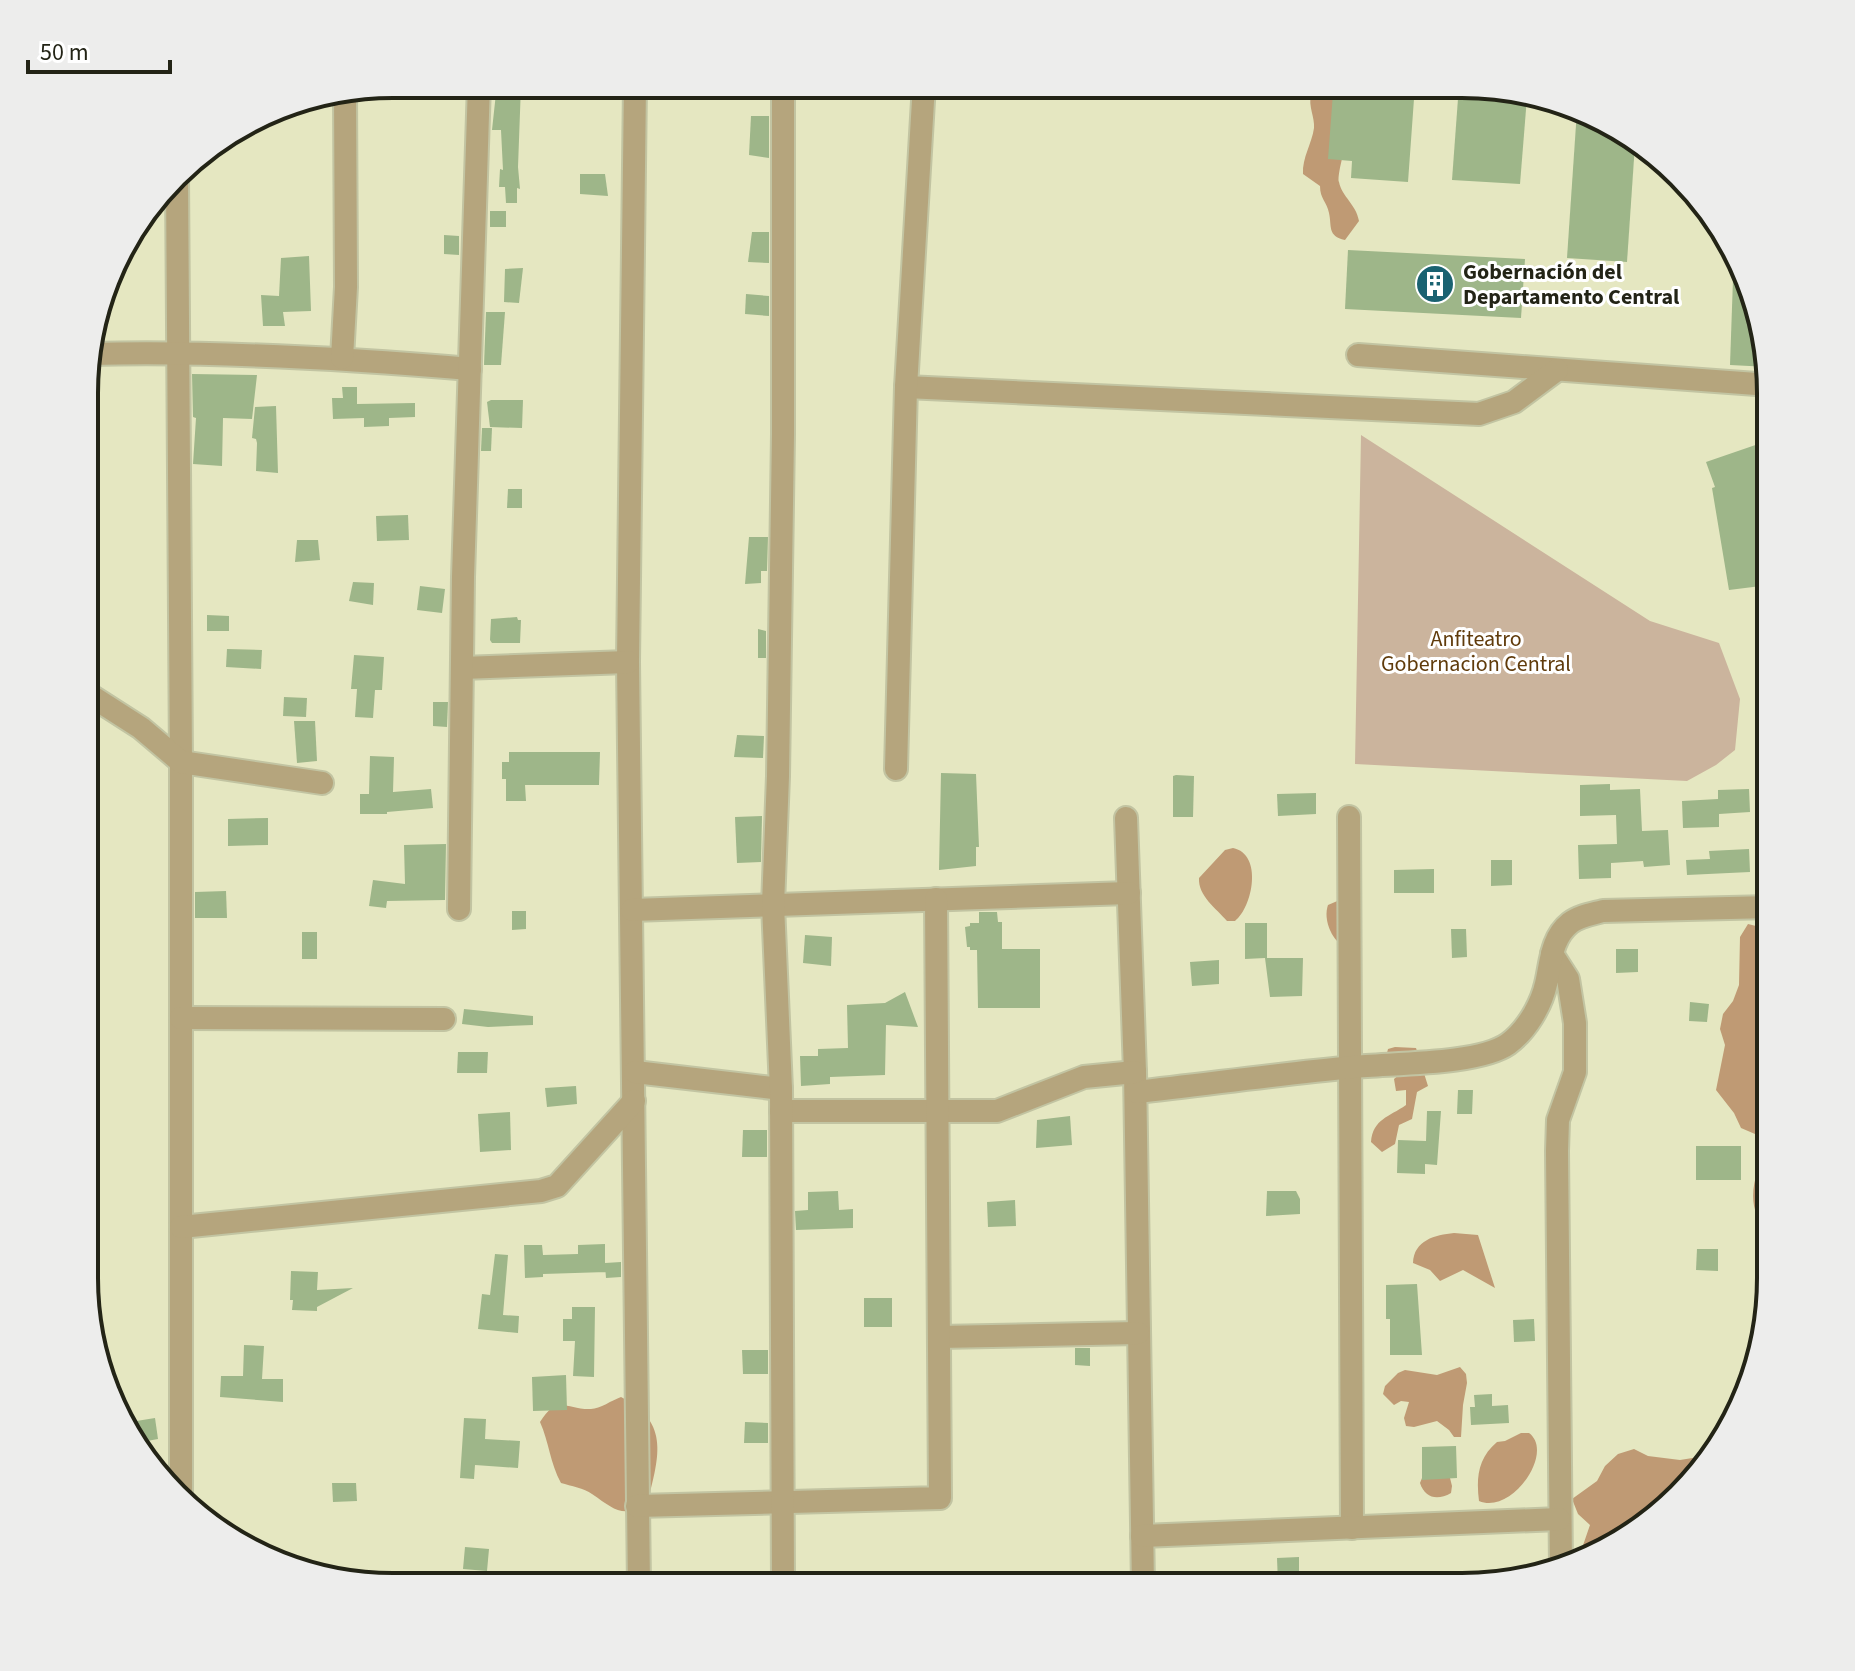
<svg xmlns="http://www.w3.org/2000/svg" width="1855" height="1671" font-family="'Source Sans 3',sans-serif">
	<style>
		.green { fill: #cbb49d }
		.forest { fill: #bf9a74 }
		.building { fill: #9eb689 }
		.lines { fill: none; stroke-linecap: round; stroke-linejoin: round }
		.minor-casing { stroke: #c2c4a2; stroke-width: 26 }
		.minor { stroke: #b5a57d; stroke-width: 22 }
		.labels { text-anchor: middle; stroke-width: 6; stroke-linejoin: round; paint-order: stroke }
		.poi-label { font-size: 22px; font-weight: bold; fill: #232416; stroke: #fff; text-anchor: start }
		.park-label { font-size: 22px; fill: #603b0b; stroke: #fff }
		.rim { fill: none; stroke: #232416; stroke-width: 4 }
	</style>
	<rect width="100%" height="100%" fill="#e5e7c1"/>
	<polygon class="green" points="1361,435 1650,621 1719,643 1740,699 1735,750 1716,765 1687,781 1355,764"/>
	<g class="forest">
		<path d="M 1321,85 L 1383,85 C 1376,86 1367,90 1363,97 C 1356,108 1336,172 1339,182 C 1342,197 1356,204 1359,221 L 1345,240 C 1327,236 1332,226 1329,213 C 1327,202 1320,199 1320,186 L 1303,174 C 1302,158 1312,143 1314,128 C 1315,117 1308,107 1311,94 Z"/>
		<path d="M 1233,848 C 1263,854 1253,907 1235,921 L 1227,921 C 1216,908 1198,896 1199,878 L 1225,850 Z"/>
		<path d="M 1342,899 L 1344,947 C 1331,939 1323,919 1328,905 Z"/>
		<path d="M 1748,924 L 1764,928 L 1771,935 L 1771,994 C 1759,1008 1762,1030 1762,1047 L 1771,1051 L 1771,1234 C 1742,1208 1754,1177 1767,1146 L 1755,1134 L 1741,1128 L 1734,1113 L 1716,1090 L 1725,1045 L 1720,1029 L 1723,1014 L 1733,1001 L 1739,985 L 1740,937 Z"/>
		<path d="M 1395,1047 L 1416,1048 L 1428,1086 L 1417,1092 L 1412,1119 L 1399,1125 L 1395,1144 L 1382,1152 L 1371,1142 C 1373,1119 1389,1117 1406,1105 L 1406,1090 L 1396,1091 L 1394,1079 L 1400,1074 L 1387,1053 L 1388,1049 Z"/>
		<path d="M 1454,1233 L 1478,1235 L 1495,1288 L 1463,1270 L 1440,1281 L 1430,1270 L 1413,1263 C 1414,1240 1435,1235 1454,1233 Z"/>
		<polygon points="1460,1367 1466,1374 1467,1383 1463,1405 1461,1437 1454,1437 1449,1430 1437,1421 1414,1427 1406,1426 1404,1418 1409,1402 1401,1401 1394,1405 1383,1394 1385,1386 1398,1373 1405,1370 1437,1375"/>
		<path d="M 621,1397 C 672,1423 658,1459 647,1505 C 621,1518 614,1509 592,1494 C 584,1488 571,1486 561,1483 C 550,1463 549,1442 540,1422 C 558,1393 566,1410 591,1409 C 600,1409 612,1400 621,1397 Z"/>
		<path d="M 1521,1433 L 1529,1433 C 1555,1452 1512,1515 1479,1501 C 1476,1478 1478,1458 1497,1442 L 1505,1441 Z"/>
		<polygon points="1634,1449 1648,1456 1680,1460 1705,1456 1666,1510 1579,1564 1580,1554 1590,1525 1578,1514 1572,1499 1597,1481 1605,1466 1618,1454"/>
		<path d="M 1424,1473 L 1449,1474 L 1452,1486 L 1451,1493 C 1437,1501 1425,1498 1420,1483 Z"/>
	</g>
	<g class="building">
		<polygon points="497,84 521,85 518,167 520,189 517,188 517,203 506,203 505,187 499,187 500,169 503,170 501,130 492,130"/>
		<polygon points="572,84 599,84 601,100 570,98"/>
		<polygon points="1375,85 1415,85 1408,182 1351,178 1352,161 1328,159 1333,93 1374,95"/>
		<polygon points="1459,85 1483,85 1527,97 1520,184 1452,180"/>
		<polygon points="1577,110 1599,116 1635,144 1627,262 1567,258"/>
		<polygon points="751,116 769,116 769,158 749,155"/>
		<polygon points="580,174 605,174 608,196 580,194"/>
		<rect x="490" y="211" width="16" height="16"/>
		<polygon points="752,232 769,232 769,263 748,262"/>
		<polygon points="444,235 459,236 459,255 444,254"/>
		<polygon points="1348,250 1525,259 1521,318 1345,309"/>
		<polygon points="309,256 311,311 283,312 285,326 263,326 261,295 279,296 281,258"/>
		<polygon points="523,268 519,303 504,302 505,269"/>
		<polygon points="1733,279 1748,279 1769,367 1730,365"/>
		<polygon points="746,294 769,296 769,316 745,314"/>
		<polygon points="486,312 505,312 501,365 484,365"/>
		<polygon points="192,374 257,375 252,419 223,418 222,466 193,464 196,418 193,417"/>
		<polygon points="342,387 357,387 357,404 415,403 415,417 389,418 389,426 364,427 364,418 333,419 332,398 343,398"/>
		<polygon points="491,400 523,400 522,428 490,427 487,402"/>
		<polygon points="276,406 278,473 256,471 257,443 256,439 252,438 255,407"/>
		<polygon points="482,428 492,428 491,451 481,451"/>
		<polygon points="1770,440 1770,571 1758,576 1761,586 1729,590 1712,488 1715,487 1706,462"/>
		<polygon points="508,489 522,489 522,508 507,508"/>
		<polygon points="408,515 409,540 377,541 376,516"/>
		<polygon points="749,537 768,537 767,571 761,571 761,583 745,584"/>
		<polygon points="297,540 318,540 320,560 295,562"/>
		<polygon points="353,582 374,583 373,605 349,601"/>
		<polygon points="420,586 445,589 442,613 417,610"/>
		<polygon points="207,615 229,616 229,631 207,631"/>
		<polygon points="517,617 518,620 521,620 520,643 492,643 490,640 491,619"/>
		<polygon points="758,629 766,631 766,658 758,658"/>
		<polygon points="227,649 262,650 261,669 226,667"/>
		<polygon points="354,655 384,657 382,690 375,690 373,718 355,717 357,689 351,689"/>
		<polygon points="284,697 307,698 306,717 283,716"/>
		<polygon points="433,702 448,702 447,727 433,726"/>
		<polygon points="294,721 315,721 317,761 297,763"/>
		<polygon points="737,735 764,736 763,758 734,757"/>
		<polygon points="509,752 600,752 599,785 525,785 526,801 506,801 506,779 502,779 502,762 509,762"/>
		<polygon points="370,756 394,757 393,792 431,789 433,808 387,812 387,814 360,814 360,794 369,794"/>
		<polygon points="941,773 976,774 979,847 976,847 976,866 939,870"/>
		<polygon points="1176,775 1194,776 1193,817 1173,817 1173,776"/>
		<polygon points="1610,784 1610,790 1640,789 1642,831 1668,830 1670,865 1644,867 1643,861 1611,863 1611,878 1579,879 1578,845 1617,844 1616,815 1580,816 1580,785"/>
		<polygon points="1749,789 1750,812 1719,814 1719,827 1683,828 1682,801 1718,799 1718,790"/>
		<polygon points="1316,793 1316,814 1278,816 1277,794"/>
		<polygon points="762,816 761,862 737,863 735,817"/>
		<polygon points="268,818 268,845 228,846 228,819"/>
		<polygon points="446,844 445,900 387,901 386,908 369,906 373,880 405,884 404,845"/>
		<polygon points="1749,849 1750,872 1687,875 1686,860 1710,859 1709,851"/>
		<polygon points="1491,860 1512,860 1512,885 1491,886"/>
		<polygon points="1434,869 1434,893 1394,893 1394,870"/>
		<polygon points="226,891 227,918 195,918 195,892"/>
		<polygon points="512,911 526,911 526,929 512,930"/>
		<polygon points="979,912 997,912 998,922 1002,922 1002,949 1040,949 1040,1008 978,1008 977,950 970,950 970,947 967,947 965,927 970,926 970,923 979,923"/>
		<polygon points="1245,923 1267,923 1267,958 1303,958 1302,996 1270,997 1265,958 1245,959"/>
		<polygon points="1451,929 1466,929 1467,957 1452,958"/>
		<rect x="302" y="932" width="15" height="27"/>
		<polygon points="805,935 832,937 831,966 803,963"/>
		<polygon points="1616,949 1638,949 1638,972 1616,973"/>
		<polygon points="1219,960 1219,984 1192,986 1190,962"/>
		<polygon points="905,992 918,1027 886,1025 885,1075 830,1077 830,1084 801,1086 800,1056 818,1056 818,1049 848,1048 847,1005 885,1003"/>
		<polygon points="1690,1002 1709,1004 1707,1022 1689,1021"/>
		<polygon points="464,1009 533,1016 533,1025 488,1027 462,1024"/>
		<polygon points="458,1052 488,1052 487,1073 457,1073"/>
		<polygon points="576,1086 577,1104 547,1107 545,1088"/>
		<polygon points="1458,1090 1473,1090 1472,1114 1457,1114"/>
		<polygon points="1427,1111 1441,1111 1437,1165 1425,1164 1425,1174 1397,1173 1398,1140 1426,1141"/>
		<polygon points="510,1112 511,1150 480,1152 478,1114"/>
		<polygon points="1070,1116 1072,1145 1036,1148 1037,1120"/>
		<polygon points="743,1130 767,1130 767,1157 742,1157"/>
		<rect x="1696" y="1146" width="45" height="34"/>
		<polygon points="838,1191 839,1210 853,1209 853,1228 796,1230 795,1211 808,1210 808,1192"/>
		<polygon points="1267,1191 1296,1191 1300,1199 1300,1214 1266,1216"/>
		<polygon points="1015,1200 1016,1226 988,1227 987,1202"/>
		<polygon points="605,1244 605,1263 621,1262 621,1277 606,1278 605,1265 606,1272 543,1274 543,1277 525,1278 524,1245 542,1245 543,1255 578,1254 578,1245"/>
		<polygon points="1697,1249 1718,1249 1718,1271 1696,1270"/>
		<polygon points="495,1254 508,1255 503,1315 519,1316 518,1333 478,1329 482,1294 490,1295"/>
		<polygon points="291,1271 318,1272 317,1290 353,1288 317,1307 317,1311 292,1310 293,1300 290,1300"/>
		<polygon points="1417,1284 1422,1355 1390,1355 1390,1319 1386,1319 1386,1285"/>
		<rect x="864" y="1298" width="28" height="29"/>
		<polygon points="572,1307 595,1307 594,1377 573,1376 575,1341 563,1341 563,1319 572,1319"/>
		<polygon points="1534,1319 1535,1341 1514,1342 1513,1320"/>
		<polygon points="244,1345 264,1346 262,1379 283,1379 283,1402 220,1397 221,1376 243,1376"/>
		<polygon points="1075,1348 1090,1348 1090,1366 1075,1365"/>
		<polygon points="742,1350 768,1350 768,1374 743,1374"/>
		<polygon points="566,1375 567,1410 533,1411 532,1377"/>
		<polygon points="1492,1394 1492,1406 1508,1405 1509,1423 1471,1425 1470,1407 1475,1407 1474,1395"/>
		<polygon points="155,1418 158,1439 136,1443 124,1423"/>
		<polygon points="464,1418 486,1419 485,1439 520,1441 518,1468 475,1465 474,1479 460,1478"/>
		<polygon points="745,1422 768,1423 768,1443 744,1443"/>
		<polygon points="1456,1446 1457,1478 1422,1480 1422,1447"/>
		<polygon points="332,1483 356,1483 357,1501 333,1502"/>
		<polygon points="465,1547 489,1549 487,1571 463,1569"/>
		<polygon points="1299,1557 1299,1583 1278,1584 1277,1558"/>
	</g>
	<g class="lines">
		<defs>
			<g id="minor">
				<polyline points="635,84 628,662 639,1587"/>
				<polyline points="177,176 181,762 181,1496"/>
				<path d="M 90,354 C 217,351 343,358 470,369"/>
				<polyline points="1358,355 1770,385"/>
				<polyline points="342,358 346,287 345,92"/>
				<polyline points="906,387 1479,414 1514,402 1557,370"/>
				<polyline points="462,668 628,662"/>
				<polyline points="88,694 141,728 181,762 322,783"/>
				<polyline points="896,769 906,387 924,84"/>
				<polyline points="1349,817 1352,1528"/>
				<polyline points="1126,818 1135,1072 1143,1587"/>
				<polyline points="459,909 463,577 479,84"/>
				<polyline points="632,910 1129,893"/>
				<polyline points="1552,954 1568,979 1575,1023 1575,1072 1558,1120 1557,1151 1561,1568"/>
				<polyline points="181,1018 444,1019"/>
				<polyline points="635,1072 781,1089"/>
				<path d="M 1136,1092 C 1208,1084 1280,1074 1353,1067 C 1391,1063 1478,1065 1508,1044 C 1526,1031 1541,1006 1546,984 C 1551,963 1551,938 1570,923 C 1579,916 1592,914 1603,911 L 1771,907"/>
				<polyline points="781,1111 997,1111 1084,1077 1135,1072"/>
				<polyline points="181,1227 541,1191 557,1186 634,1101"/>
				<polyline points="939,1337 1138,1333"/>
				<polyline points="637,1506 940,1498 936,899"/>
				<polyline points="1142,1536 1559,1519"/>
				<polyline points="783,1587 781,1089 773,905 778,776 783,434 783,84"/>
			</g>
		</defs>
		<use href="#minor" class="minor-casing"/>
		<use href="#minor" class="minor"/>
	</g>
	<defs>
		<symbol id="building-disc" viewBox="-11 -11 22 22"><circle r="9.5" fill="#1a6271" stroke="#fff"/><path d="M-4-6H4V6H1V3H-1V6H-4ZM-2.5-4.3h1.7v1.8h-1.7ZM.8-4.3h1.7v1.8H.8ZM-2.5-1h1.7V.8h-1.7ZM.8-1h1.7V.8H.8Z" fill="#fff"/></symbol>
	</defs>
	<g fill-rule="evenodd">
		<use href="#building-disc" x="1413" y="262" width="44" height="44"/>
	</g>
	<g class="labels">
		<g class="poi-label">
			<text x="1463" y="279">Gobernación del<tspan x="1463" dy="25">Departamento Central</tspan></text>
		</g>
		<g class="park-label">
			<text x="1476" y="646">Anfiteatro<tspan x="1476" dy="25">Gobernacion Central</tspan></text>
		</g>
	</g>
	<path d="M0 0H1855V1671H0ZM393 98H1462A295 295 0 0 1 1757 393V1278A295 295 0 0 1 1462 1573H393A295 295 0 0 1 98 1278V393A295 295 0 0 1 393 98Z" fill="#ededec" fill-rule="evenodd"/>
	<path class="rim" d="M393 98H1462A295 295 0 0 1 1757 393V1278A295 295 0 0 1 1462 1573H393A295 295 0 0 1 98 1278V393A295 295 0 0 1 393 98Z"/>
	<path d="M28 60v12h142v-12" fill="none" stroke="#232416" stroke-width="4"/>
	<text x="40" y="60" font-size="24" fill="#232416" stroke="#ffffff" stroke-width="6" paint-order="stroke">50 m</text>
</svg>
